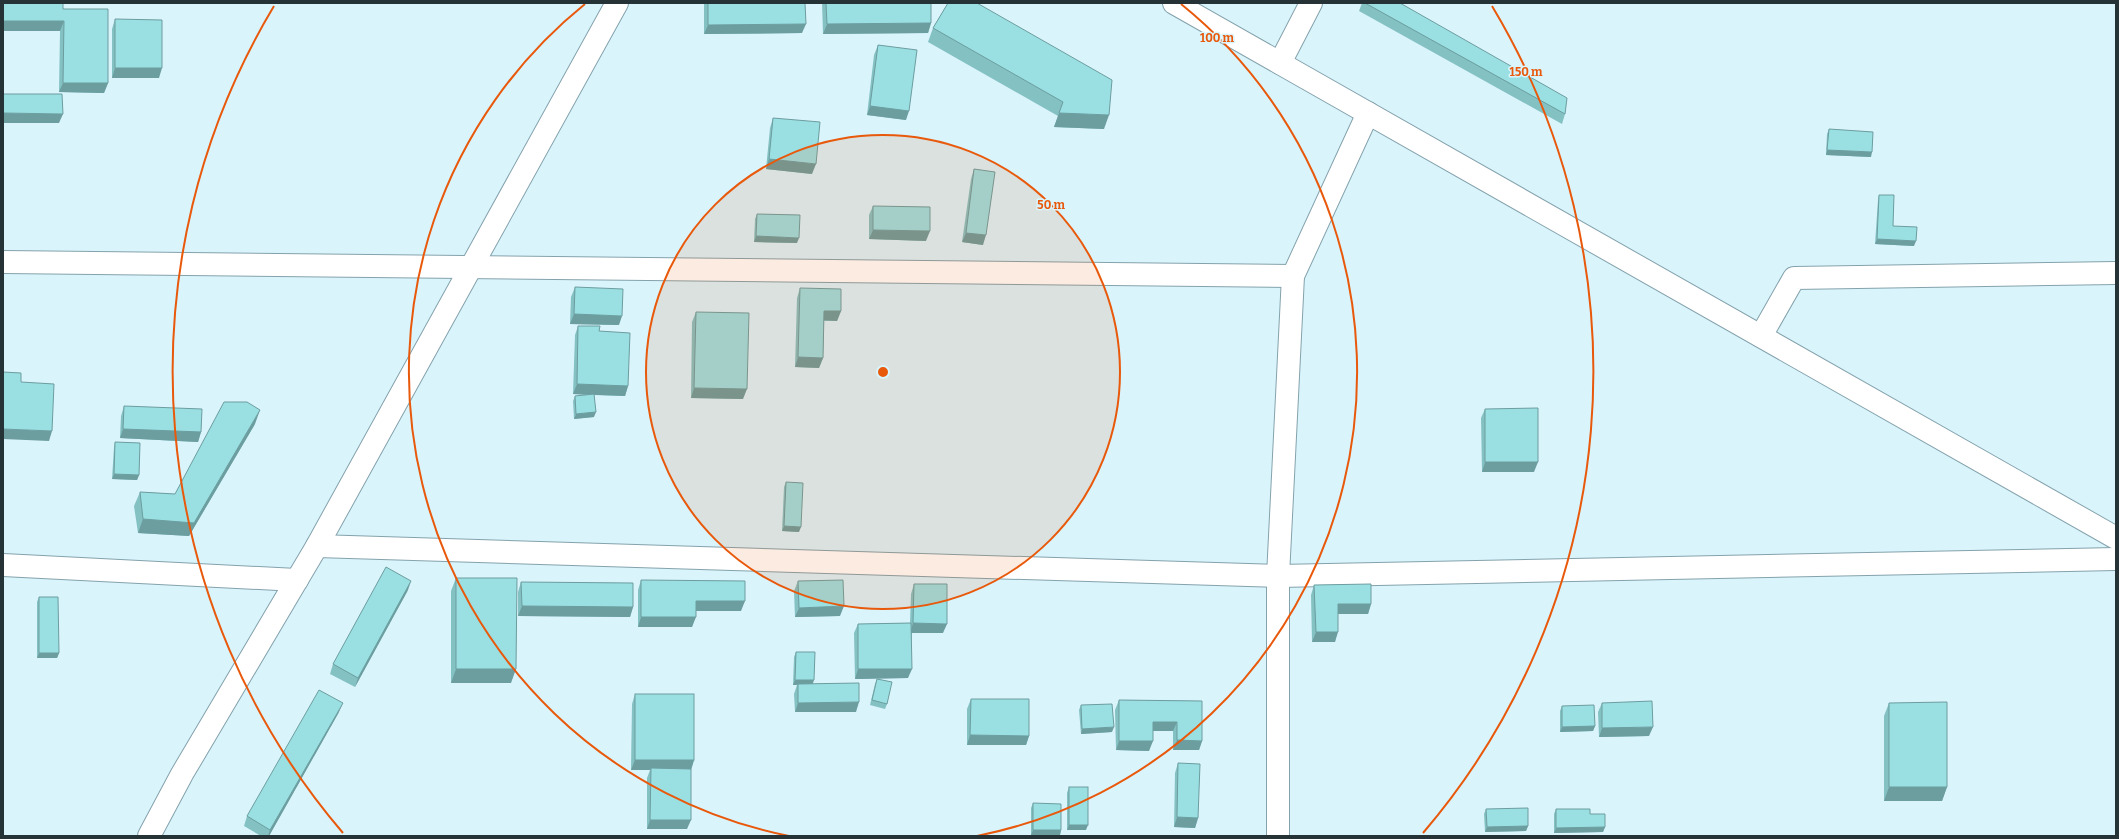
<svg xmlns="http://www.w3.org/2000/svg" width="2119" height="839" font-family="Bitter,serif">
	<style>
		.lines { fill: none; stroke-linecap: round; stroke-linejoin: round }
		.street-casing { stroke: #84a2ac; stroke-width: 24 }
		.street { stroke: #fff; stroke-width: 22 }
		.wall { fill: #84c1c3 }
		.shaded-wall { fill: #6c9d9f }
		.building { fill: #9ae0e3; stroke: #6c9d9f }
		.ring { fill: none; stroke: #e8590c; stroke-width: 2 }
		.centre { fill: #e8590c; stroke: #daf4fc; stroke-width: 2 }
		.ring-label { font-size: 12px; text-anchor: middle; font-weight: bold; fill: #e8590c; stroke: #daf4fc; stroke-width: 3; stroke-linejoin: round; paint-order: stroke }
	</style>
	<rect width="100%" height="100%" fill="#daf4fc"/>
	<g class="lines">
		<defs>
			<g id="street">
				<polyline points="1174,3 2116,538"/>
				<polyline points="1280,63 1311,3"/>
				<polyline points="3,262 1293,276"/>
				<polyline points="1761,336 1794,278 2116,273"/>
				<polyline points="317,546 1278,576 2116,559"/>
				<polyline points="3,565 297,580"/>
				<polyline points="149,836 182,774 317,546 617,3"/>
				<polyline points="1278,836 1278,576 1293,276 1368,113"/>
			</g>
		</defs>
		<use href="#street" class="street-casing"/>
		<use href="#street" class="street"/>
	</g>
	<g class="wall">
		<polygon points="3,3 63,9 108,83 104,93 59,92 60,31 3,31"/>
		<polygon points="704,3 805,3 802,33 704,34"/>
		<polygon points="822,3 931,3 931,23 928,33 823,34"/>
		<polygon points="948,3 1104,129 1054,127 1058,116 928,42 933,28"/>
		<polygon points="1362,3 1400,3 1565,114 1562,124 1359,11"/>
		<polygon points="115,19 159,78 112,78 112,29"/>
		<polygon points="878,45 906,120 867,115 874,55"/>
		<polygon points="773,118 812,174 766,169 770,128"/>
		<polygon points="1829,129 1871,157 1826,155 1827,134"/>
		<polygon points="974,169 983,245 962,242 971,179"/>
		<polygon points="1879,195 1893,226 1914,246 1875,244 1878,200"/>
		<polygon points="873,206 926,241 869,239 869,215"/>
		<polygon points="757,214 797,243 754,242 755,219"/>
		<polygon points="575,287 619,325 570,324 571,297"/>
		<polygon points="800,288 841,311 837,321 824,321 823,358 819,368 795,367 797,298"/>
		<polygon points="696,312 743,399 691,398 692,322"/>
		<polygon points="578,326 599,331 628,386 625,396 594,395 594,417 574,419 573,401 575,396 587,395 573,394 575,335"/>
		<polygon points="124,406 201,432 198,442 120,438 121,416"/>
		<polygon points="1485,409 1534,472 1482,472 1481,418"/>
		<polygon points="255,424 189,536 138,533 134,506 140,492 175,494"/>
		<polygon points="115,442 139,475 137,480 112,479 114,447"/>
		<polygon points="786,482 799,532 782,531 784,487"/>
		<polygon points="456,578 511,683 451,683 451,591"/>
		<polygon points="641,580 741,611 696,611 692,627 638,627 638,590"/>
		<polygon points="798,581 840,616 795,617 794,591"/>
		<polygon points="521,582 633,607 630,617 518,616 518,592"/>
		<polygon points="914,584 943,633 912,633 908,678 855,679 854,633 858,624 910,623 911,594"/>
		<polygon points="1314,585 1371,604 1368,614 1338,614 1335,642 1312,642 1311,595"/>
		<polygon points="408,590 355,687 330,674 333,664"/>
		<polygon points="39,597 59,653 57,658 37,658 37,602"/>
		<polygon points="796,652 813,684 856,712 795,712 794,694 797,685 793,685 794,657"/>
		<polygon points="877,679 887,704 885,709 870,705 875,684"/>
		<polygon points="635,694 694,760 691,770 687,829 647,829 647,778 650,770 631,770 632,704"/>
		<polygon points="971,699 1029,736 1026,745 967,745 967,709"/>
		<polygon points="1119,700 1202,701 1202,741 1199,750 1173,750 1173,731 1153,731 1149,751 1116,750 1115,710"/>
		<polygon points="1602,703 1649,736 1599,737 1598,712"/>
		<polygon points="1889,703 1947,787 1942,801 1884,801 1884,716"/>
		<polygon points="1081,705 1112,732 1081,734 1079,710"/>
		<polygon points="1562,706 1595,726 1593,731 1560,732 1560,711"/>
		<polygon points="339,712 269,836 261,836 244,826 247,816"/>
		<polygon points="1178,763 1198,818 1195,828 1174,827 1175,773"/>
		<polygon points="1069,787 1086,830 1067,830 1067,793"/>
		<polygon points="1033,803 1061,830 1060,835 1031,835 1031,808"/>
		<polygon points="1486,809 1528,826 1526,831 1485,832 1484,814"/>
		<polygon points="1556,809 1590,814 1605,827 1603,832 1554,833 1554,814"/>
	</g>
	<g class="shaded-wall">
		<polygon points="3,21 64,21 60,31 3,31"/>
		<polygon points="931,23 928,33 823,34 827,24"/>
		<polygon points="806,24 802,33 704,34 708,25"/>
		<polygon points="115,68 162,68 159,78 112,78"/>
		<polygon points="63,83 108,83 104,93 59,92"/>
		<polygon points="870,106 909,111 906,120 867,115"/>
		<polygon points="3,113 63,114 59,123 3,123"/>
		<polygon points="1059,113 1109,115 1104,129 1054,127"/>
		<polygon points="1827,150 1872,152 1871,157 1826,155"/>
		<polygon points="769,159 816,164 812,174 766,169"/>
		<polygon points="873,230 930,231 926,241 869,239"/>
		<polygon points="966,233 986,235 983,245 962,242"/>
		<polygon points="756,236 799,238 797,243 754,242"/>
		<polygon points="1877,239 1916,241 1914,246 1875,244"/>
		<polygon points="824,311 841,311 837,321 821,320"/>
		<polygon points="574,314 622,316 619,325 570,324"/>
		<polygon points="798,357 823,358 819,368 795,367"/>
		<polygon points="577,384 628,386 625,396 573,394"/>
		<polygon points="694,388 747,389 743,399 691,398"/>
		<polygon points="260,410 255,424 189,536 138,533 143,519 194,523"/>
		<polygon points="596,412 594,417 574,419 576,414"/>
		<polygon points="3,429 52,431 49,441 3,439"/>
		<polygon points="123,429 201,432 198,442 120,438"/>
		<polygon points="1485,462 1538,462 1534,472 1482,472"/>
		<polygon points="114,474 139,475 137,480 112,479"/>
		<polygon points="784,526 801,527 799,532 782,531"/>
		<polygon points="411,581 408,590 355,687 358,678"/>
		<polygon points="696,601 745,601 741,611 692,611"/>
		<polygon points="1338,604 1371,604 1368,614 1334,614"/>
		<polygon points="522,606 633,607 630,617 518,616"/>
		<polygon points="844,606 840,616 795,617 799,608"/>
		<polygon points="641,617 696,617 692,627 638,627"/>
		<polygon points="913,623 947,624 943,633 910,633"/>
		<polygon points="1316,632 1338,632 1335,642 1312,642"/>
		<polygon points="39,653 59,653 57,658 37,658"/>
		<polygon points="456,669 516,669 511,683 451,683"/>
		<polygon points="858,669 912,669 908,678 855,679"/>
		<polygon points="795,680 814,680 812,686 798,684 797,685 793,685"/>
		<polygon points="859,702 856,712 795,712 798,703"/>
		<polygon points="343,703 339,712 269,836 268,836 270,830"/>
		<polygon points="1153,722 1177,722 1173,731 1149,731"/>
		<polygon points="1595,726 1593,731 1560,732 1562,727"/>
		<polygon points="1114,727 1112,732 1081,734 1082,729"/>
		<polygon points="1653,727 1649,736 1599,737 1602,728"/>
		<polygon points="970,735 1029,736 1026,745 967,745"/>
		<polygon points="1177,740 1202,741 1199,750 1173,750"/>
		<polygon points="1119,741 1153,741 1149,751 1116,750"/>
		<polygon points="635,760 694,760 691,770 651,768 650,770 631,770"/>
		<polygon points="1889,787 1947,787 1942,801 1884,801"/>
		<polygon points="1177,817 1198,818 1195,828 1174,827"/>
		<polygon points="650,820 691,820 687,829 647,829"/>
		<polygon points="1069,825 1088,825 1086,830 1067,830"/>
		<polygon points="1528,826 1526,831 1485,832 1487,827"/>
		<polygon points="1605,827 1603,832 1554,833 1556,828"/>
		<polygon points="1033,830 1061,830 1060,835 1031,835"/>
	</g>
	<g class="building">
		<polygon points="3,3 63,3 63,9 108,9 108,83 63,83 64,21 3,21"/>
		<polygon points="708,3 805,3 806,24 708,25"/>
		<polygon points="826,3 931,3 931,23 827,24"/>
		<polygon points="948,3 977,3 1112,80 1109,115 1059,113 1063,102 933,28"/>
		<polygon points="1365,3 1400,3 1567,98 1565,114"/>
		<polygon points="115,19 162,20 162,68 115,68"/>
		<polygon points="878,45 917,50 909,111 870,106"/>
		<polygon points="3,94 62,94 63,114 3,113"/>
		<polygon points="773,118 820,122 816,164 769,159"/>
		<polygon points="1829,129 1873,132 1872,152 1827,150"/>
		<polygon points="974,169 995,172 986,235 966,233"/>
		<polygon points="1879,195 1894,195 1893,226 1917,227 1916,241 1877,239"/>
		<polygon points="873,206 930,207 930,231 873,230"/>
		<polygon points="757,214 800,215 799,238 756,236"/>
		<polygon points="575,287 623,289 622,316 574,314"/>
		<polygon points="800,288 841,289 841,311 824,311 823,358 798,357"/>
		<polygon points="696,312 749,313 747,389 694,388"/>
		<polygon points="578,326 600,326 599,331 630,333 628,386 577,384"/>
		<polygon points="3,372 21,373 21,382 54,384 52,431 3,429"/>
		<polygon points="594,394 596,412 576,414 575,396"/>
		<polygon points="224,402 247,402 260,410 194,523 143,519 140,492 175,494"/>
		<polygon points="124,406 202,409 201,432 123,429"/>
		<polygon points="1538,408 1538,462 1485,462 1485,409"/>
		<polygon points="115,442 140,443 139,475 114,474"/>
		<polygon points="786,482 803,483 801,527 784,526"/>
		<polygon points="386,567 411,581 358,678 333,664"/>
		<polygon points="456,578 517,578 516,669 456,669"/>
		<polygon points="641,580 745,581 745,601 696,601 696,617 641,617"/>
		<polygon points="843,580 844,606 799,608 798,581"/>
		<polygon points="521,582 633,583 633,607 522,606"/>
		<polygon points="914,584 947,584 947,624 913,623"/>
		<polygon points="1371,584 1371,604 1338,604 1338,632 1316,632 1314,585"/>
		<polygon points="39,597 58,597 59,653 39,653"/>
		<polygon points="911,623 912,669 858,669 858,624"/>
		<polygon points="796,652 815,652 814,680 795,680"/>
		<polygon points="877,679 892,682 887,704 872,700"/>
		<polygon points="859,683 859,702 798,703 798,684"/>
		<polygon points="319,690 343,703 270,830 247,816"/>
		<rect x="635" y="694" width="59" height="66"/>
		<polygon points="971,699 1029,699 1029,736 970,735"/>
		<polygon points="1119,700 1202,701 1202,741 1177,740 1177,722 1153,722 1153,741 1119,741"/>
		<polygon points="1652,701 1653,727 1602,728 1602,703"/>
		<polygon points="1947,702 1947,787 1889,787 1889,703"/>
		<polygon points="1112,704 1114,727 1082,729 1081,705"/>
		<polygon points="1594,705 1595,726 1562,727 1562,706"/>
		<polygon points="1178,763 1200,764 1198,818 1177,817"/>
		<polygon points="651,768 691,769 691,820 650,820"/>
		<rect x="1069" y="787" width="19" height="38"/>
		<polygon points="1033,803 1061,804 1061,830 1033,830"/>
		<polygon points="1528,808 1528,826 1487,827 1486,809"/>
		<polygon points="1556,809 1590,809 1590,814 1605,814 1605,827 1556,828"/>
	</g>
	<circle cx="883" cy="372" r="237" fill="#e8590c" fill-opacity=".12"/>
	<g class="ring">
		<circle cx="883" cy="372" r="237"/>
		<path d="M789 836A473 473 0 0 1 585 4M1181 4A473 473 0 0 1 977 836"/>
		<path d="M343 833A710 710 0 0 1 274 6M1492 6A710 710 0 0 1 1423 833"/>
	</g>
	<circle cx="883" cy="372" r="6" class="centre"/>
	<g class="ring-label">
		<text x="1217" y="42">100 m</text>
		<text x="1526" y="76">150 m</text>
		<text x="1051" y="209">50 m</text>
	</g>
	<rect width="2119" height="839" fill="none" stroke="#253236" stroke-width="8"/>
</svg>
